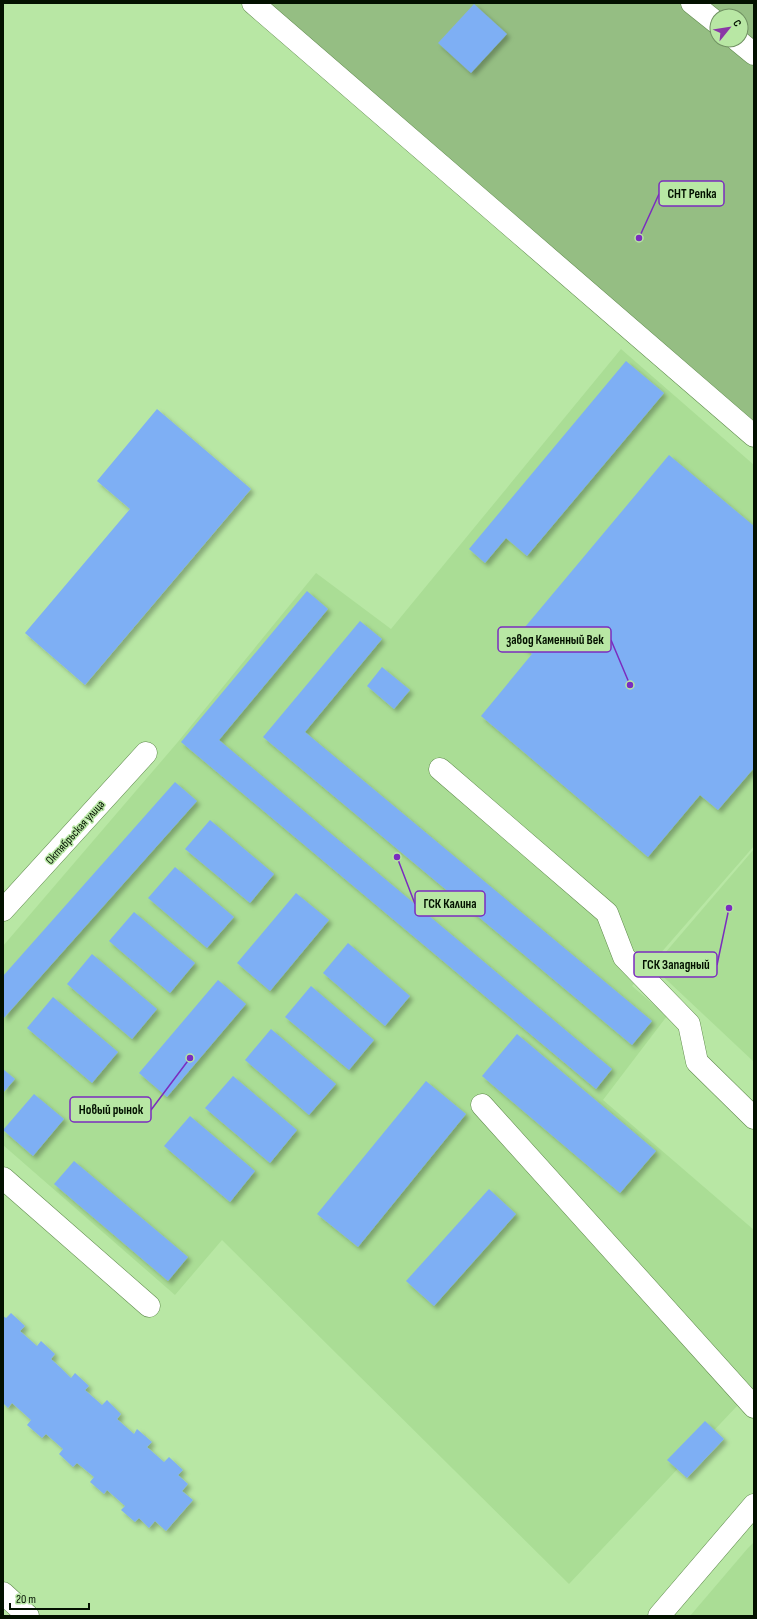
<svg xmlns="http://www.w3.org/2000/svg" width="757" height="1619" font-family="'Sofia Sans Condensed',sans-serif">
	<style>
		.built { fill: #aadd95 }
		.green { fill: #95be83; fill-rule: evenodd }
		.building { fill: #7eaff4; filter: url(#shadow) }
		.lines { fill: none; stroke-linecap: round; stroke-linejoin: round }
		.minor-casing { stroke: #5f8a4c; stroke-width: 23 }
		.minor { stroke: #fff; stroke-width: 22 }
		.labels { text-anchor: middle; stroke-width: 3; stroke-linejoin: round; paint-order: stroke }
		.street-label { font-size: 12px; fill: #031100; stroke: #b8e7a4 }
		.leader { fill: none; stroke: #7b2cbf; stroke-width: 1.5 }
		.callout-dot { fill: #7b2cbf; stroke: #b8e7a4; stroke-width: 1.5 }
		.callout { fill: #b8e7a4; stroke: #7b2cbf; stroke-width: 1.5 }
		.callout-label { font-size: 13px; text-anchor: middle; font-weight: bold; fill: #031100 }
	</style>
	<defs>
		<filter id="shadow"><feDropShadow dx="3.5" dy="3.5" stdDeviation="2" flood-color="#0004"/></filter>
	</defs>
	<rect width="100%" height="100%" fill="#b8e7a4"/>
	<g class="built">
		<polygon points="621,349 754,465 754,846 632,986 667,1016 603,1100 754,1230 754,1388 569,1584 222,1240 175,1295 3,1145 3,946 177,743 316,573 391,629"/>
		<polygon points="754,849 754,1062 653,967"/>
		<polygon points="754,1542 754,1616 690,1616 748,1548"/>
	</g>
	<path class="green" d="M 249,3 L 754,3 L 754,436 ZM 717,16 L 741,16 L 741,40 L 717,40 Z"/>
	<g class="building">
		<polygon points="474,4 507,34 471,73 438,43"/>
		<polygon points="626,361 664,393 527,556 506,538 485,563 469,549"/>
		<polygon points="157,409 251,489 85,685 25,633 130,509 97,481"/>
		<polygon points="669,455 754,526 754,768 718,810 700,795 648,857 481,716 532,654 515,639"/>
		<polygon points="307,591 328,609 219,740 612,1069 596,1089 181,742"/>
		<polygon points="360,621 382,639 305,732 652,1021 632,1045 263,737"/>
		<polygon points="382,667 410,690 394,709 367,686"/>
		<polygon points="175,782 197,801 3,1019 3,976"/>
		<polygon points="210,820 274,874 250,903 185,849"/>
		<polygon points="175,867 234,917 207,948 148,898"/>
		<polygon points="296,893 329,920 270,991 237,963"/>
		<polygon points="134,912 195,963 170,993 109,941"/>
		<polygon points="348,943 410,996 385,1026 323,973"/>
		<polygon points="92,954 157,1009 132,1039 67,984"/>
		<polygon points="218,980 246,1004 167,1097 139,1073"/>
		<polygon points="311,986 374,1040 349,1070 285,1017"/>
		<polygon points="53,997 118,1052 92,1083 27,1028"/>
		<polygon points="271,1029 336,1084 309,1115 245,1060"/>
		<polygon points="517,1034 656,1151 620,1193 482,1076"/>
		<polygon points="3,1069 15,1079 3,1093"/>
		<polygon points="233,1076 297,1130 270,1163 205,1108"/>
		<polygon points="426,1081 466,1114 358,1247 317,1214"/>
		<polygon points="34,1094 64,1119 33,1156 3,1130"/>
		<polygon points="190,1116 255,1171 230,1202 164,1146"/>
		<polygon points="74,1161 188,1257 168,1281 54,1184"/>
		<polygon points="489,1189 516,1214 434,1306 406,1281"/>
		<polygon points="11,1313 25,1326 20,1331 37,1346 41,1341 55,1354 51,1359 61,1368 71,1378 75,1373 89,1386 85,1390 102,1405 107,1400 121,1414 117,1419 134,1434 137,1429 152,1442 147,1447 164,1462 169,1457 183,1470 178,1475 188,1484 182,1491 193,1500 166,1531 155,1521 149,1528 139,1518 135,1522 121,1510 125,1506 107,1490 104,1494 90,1482 94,1477 77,1463 73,1467 59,1454 63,1449 46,1434 42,1438 27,1425 31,1420 12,1403 8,1408 3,1403 3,1316 6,1318"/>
		<polygon points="705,1421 724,1439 687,1478 667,1460"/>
	</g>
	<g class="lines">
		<defs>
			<g id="minor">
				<polyline points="253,3 754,436"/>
				<polyline points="692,3 717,23"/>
				<polyline points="737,40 754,54"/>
				<polyline points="440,769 607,913 624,957 689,1024 697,1062 754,1118"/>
				<polyline points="3,910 146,753"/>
				<polyline points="482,1105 754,1407"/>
				<polyline points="3,1178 149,1306"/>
				<polyline points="3,1593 28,1616"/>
				<polyline points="659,1616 754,1505"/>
			</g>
		</defs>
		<use href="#minor" class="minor-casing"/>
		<use href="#minor" class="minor"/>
	</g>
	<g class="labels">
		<g class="street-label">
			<text transform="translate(75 832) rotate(-48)" y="4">Октябрьская улица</text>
		</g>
	</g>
	<path class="leader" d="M639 238L659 194M630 685L611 640M397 857L415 904M729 908L717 965M190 1058L151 1110"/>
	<g class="callout-dot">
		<circle cx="639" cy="238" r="4"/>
		<circle cx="630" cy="685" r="4"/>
		<circle cx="397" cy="857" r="4"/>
		<circle cx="729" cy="908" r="4"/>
		<circle cx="190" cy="1058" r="4"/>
	</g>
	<g class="callout">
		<rect x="659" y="181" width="65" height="25" rx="4"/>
		<rect x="498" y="627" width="113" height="25" rx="4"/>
		<rect x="415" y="891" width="70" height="25" rx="4"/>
		<rect x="634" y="952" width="83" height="25" rx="4"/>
		<rect x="70" y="1097" width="81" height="25" rx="4"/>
	</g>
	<g class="callout-label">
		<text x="692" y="198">СНТ Репка</text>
		<text x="555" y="644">завод Каменный Век</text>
		<text x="450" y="908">ГСК Калина</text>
		<text x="676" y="969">ГСК Западный</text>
		<text x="111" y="1114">Новый рынок</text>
	</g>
	<rect width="757" height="1619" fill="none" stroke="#031100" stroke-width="8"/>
	<g transform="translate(729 28) rotate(60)"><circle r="19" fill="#b8e7a4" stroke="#709162"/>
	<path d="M0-3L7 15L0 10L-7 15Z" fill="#8a37a6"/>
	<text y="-6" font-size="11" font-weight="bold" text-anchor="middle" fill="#031100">С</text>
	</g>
	<path d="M10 1603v6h79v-6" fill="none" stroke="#031100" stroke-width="2"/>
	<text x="16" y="1603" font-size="12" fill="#031100" stroke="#b8e7a4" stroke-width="3" paint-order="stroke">20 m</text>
</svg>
